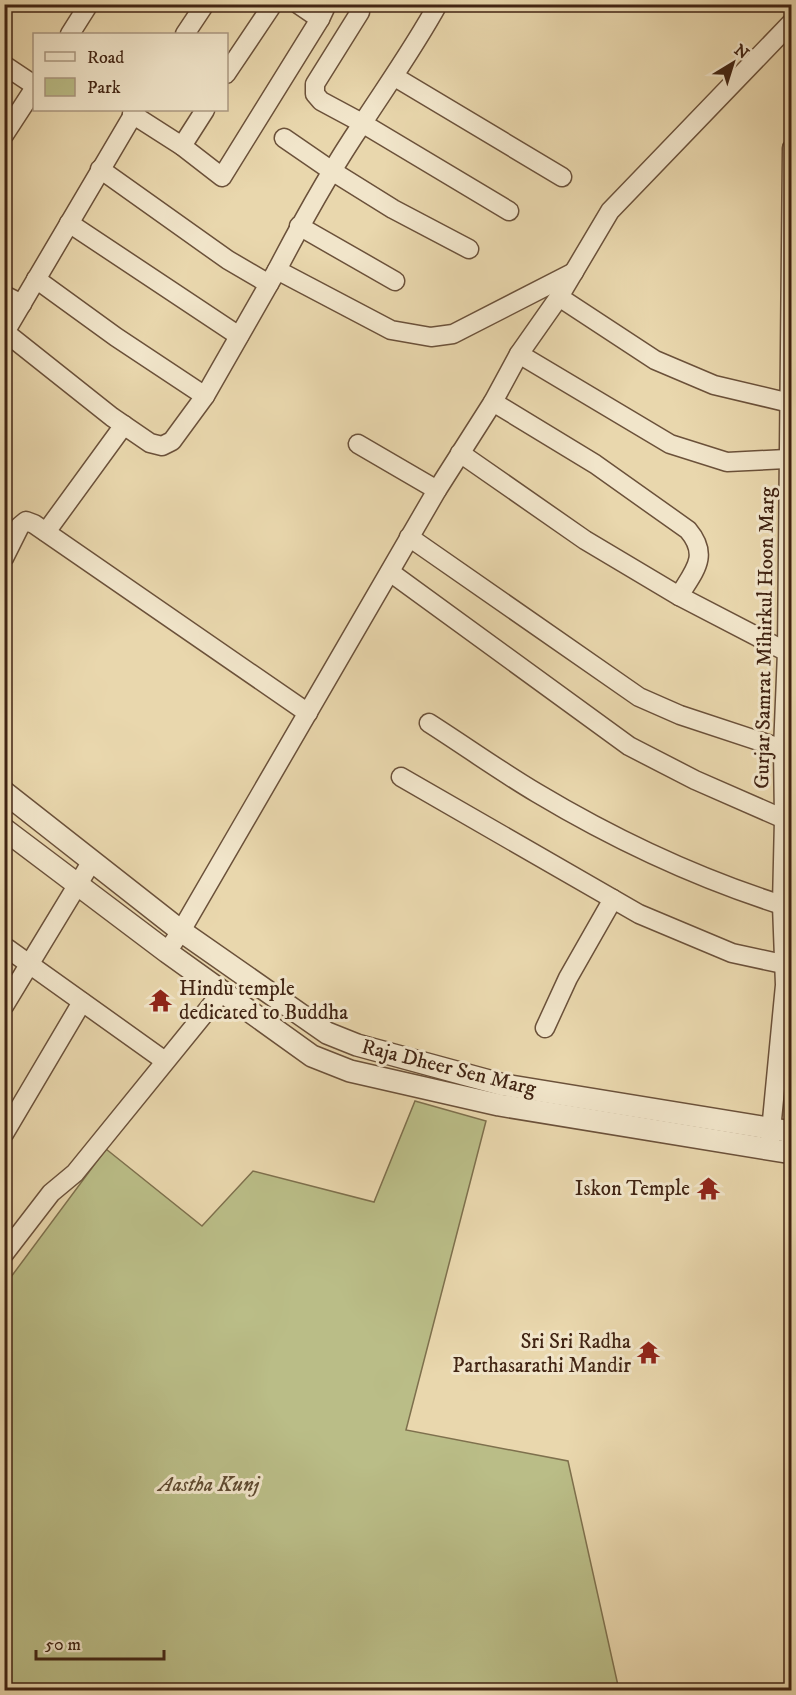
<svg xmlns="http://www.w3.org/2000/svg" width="796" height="1695" font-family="'IM FELL DW Pica',serif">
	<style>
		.green { fill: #babd87; stroke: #7e704d; stroke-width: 1.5 }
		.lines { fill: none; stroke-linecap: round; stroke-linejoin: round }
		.minor-casing { stroke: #6b513a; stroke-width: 21 }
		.tertiary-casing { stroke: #6b513a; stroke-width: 24 }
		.minor { stroke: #f1e5ca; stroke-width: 18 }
		.tertiary { stroke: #f1e5ca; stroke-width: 21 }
		.labels { text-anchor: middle; stroke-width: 6; stroke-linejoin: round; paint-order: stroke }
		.street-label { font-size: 21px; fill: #412413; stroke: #f1e5ca }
		.poi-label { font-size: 21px; fill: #412413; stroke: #f1e5ca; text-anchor: end }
		.park-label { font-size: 21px; font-style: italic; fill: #5f4a30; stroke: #f1e5ca }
	</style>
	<rect width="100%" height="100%" fill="#e9d7ad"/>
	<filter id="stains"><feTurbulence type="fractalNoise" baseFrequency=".00333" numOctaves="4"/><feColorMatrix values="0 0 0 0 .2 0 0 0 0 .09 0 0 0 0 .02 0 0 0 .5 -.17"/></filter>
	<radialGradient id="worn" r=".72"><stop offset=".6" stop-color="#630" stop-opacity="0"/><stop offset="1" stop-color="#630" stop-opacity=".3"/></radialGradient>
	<polygon class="green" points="415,1101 486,1121 406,1430 568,1461 619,1690 5,1690 5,1285 106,1149 202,1226 253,1171 374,1202"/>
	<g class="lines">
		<defs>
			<g id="minor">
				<polyline points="298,4 320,19"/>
				<polyline points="360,12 315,84 315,94 321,101 362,123 509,211"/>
				<polyline points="70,34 89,4"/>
				<polyline points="185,34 205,4"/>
				<polyline points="4,65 34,85"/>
				<polyline points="226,74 273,4"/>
				<polyline points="395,77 562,177"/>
				<polyline points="132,114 182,146 222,177 320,19 327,4"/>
				<polyline points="4,135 34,89"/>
				<polyline points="284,138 332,171 393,209 469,249"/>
				<polyline points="182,146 205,110"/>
				<polyline points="100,169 228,260 269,284 277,270 391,330 431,337 453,334 574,272"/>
				<polyline points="69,223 239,336"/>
				<polyline points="299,226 395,281"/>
				<path d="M 277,270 C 303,220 330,171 362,124 C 388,84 415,46 438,4"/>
				<polyline points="36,279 116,337 205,396"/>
				<polyline points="4,295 22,304"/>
				<polyline points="559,297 655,360 714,385 790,403"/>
				<polyline points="5,332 112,417 150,443 162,446 172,441 205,396 269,284"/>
				<polyline points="4,334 136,110"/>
				<polyline points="519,354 670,444 727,462 786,459 792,456"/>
				<path d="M 493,402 L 595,464 L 688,530 C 710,556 694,571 679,596"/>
				<polyline points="358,444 437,490"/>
				<polyline points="460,453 585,540 679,596 787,652"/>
				<polyline points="46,532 124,425"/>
				<polyline points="409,537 639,697 680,715 783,749"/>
				<polyline points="4,558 20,526 26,521 34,524 308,713"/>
				<polyline points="390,572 629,746 695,780 784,819"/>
				<path d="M 429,723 C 465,746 500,771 537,793 C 614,839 697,878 782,905"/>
				<polyline points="401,777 639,914 732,953 783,964"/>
				<polyline points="4,946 165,1061"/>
				<polyline points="167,952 181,931 437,490 493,402 519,354 559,297 610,211 792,22"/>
				<polyline points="4,1006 92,861"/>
				<polyline points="545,1028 568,978 613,899"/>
				<polyline points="4,1134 82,1002"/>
				<polyline points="770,1141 785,985 782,905 784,819 783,749 787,652 792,148"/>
				<polyline points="4,1254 51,1193 75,1173 222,992"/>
			</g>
			<g id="tertiary">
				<polyline points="4,792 181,931 327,1033 357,1045 504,1085 792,1132"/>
				<polyline points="4,829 167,952 312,1056 350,1071 499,1105 792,1153"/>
			</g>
		</defs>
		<use href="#minor" class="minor-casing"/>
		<use href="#tertiary" class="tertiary-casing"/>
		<use href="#minor" class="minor"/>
		<use href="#tertiary" class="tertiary"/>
	</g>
	<defs>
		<symbol id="temple-bare" viewBox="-9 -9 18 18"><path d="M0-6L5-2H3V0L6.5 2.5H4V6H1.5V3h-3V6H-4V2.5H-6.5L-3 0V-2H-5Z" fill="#8f2418" stroke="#f1e5ca" stroke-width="2.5" paint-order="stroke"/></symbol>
	</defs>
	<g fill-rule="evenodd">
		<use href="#temple-bare" x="144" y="984" width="33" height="33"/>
		<use href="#temple-bare" x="692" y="1172" width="33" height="33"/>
		<use href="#temple-bare" x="632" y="1336" width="33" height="33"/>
	</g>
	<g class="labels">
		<g class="street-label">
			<text transform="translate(764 638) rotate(-89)" y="7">Gurjar Samrat Mihirkul Hoon Marg</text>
			<text transform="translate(449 1067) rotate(14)" y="7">Raja Dheer Sen Marg</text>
		</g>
		<g class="poi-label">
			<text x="179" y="995" text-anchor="start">Hindu temple<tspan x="179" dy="24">dedicated to Buddha</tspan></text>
			<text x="690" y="1195">Iskon Temple</text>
			<text x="631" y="1348">Sri Sri Radha<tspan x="631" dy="24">Parthasarathi Mandir</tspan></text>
		</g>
		<g class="park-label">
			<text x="209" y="1491">Aastha Kunj</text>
		</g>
	</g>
	<rect width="796" height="1695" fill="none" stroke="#e9d7ad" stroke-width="24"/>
	<rect x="6" y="6" width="784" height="1683" fill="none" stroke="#412413" stroke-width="3"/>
	<rect x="12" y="12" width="772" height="1671" fill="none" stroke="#412413" stroke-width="1.5"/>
	<rect x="33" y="33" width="195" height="78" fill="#f1e5ca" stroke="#ab9881" stroke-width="1.5"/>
	<rect x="45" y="52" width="30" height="9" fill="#f1e5ca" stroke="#ab9881" stroke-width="1.5"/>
	<text x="87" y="63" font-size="18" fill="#412413">Road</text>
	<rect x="45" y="78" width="30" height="18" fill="#babd87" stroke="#ab9881" stroke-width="1.5"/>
	<text x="87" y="93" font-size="18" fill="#412413">Park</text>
	<g transform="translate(733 63) rotate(38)" stroke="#f1e5ca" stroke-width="4.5" paint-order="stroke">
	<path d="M0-4.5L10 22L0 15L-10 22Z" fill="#412413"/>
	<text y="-9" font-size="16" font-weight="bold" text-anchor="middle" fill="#412413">N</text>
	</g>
	<path d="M36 1650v9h128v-9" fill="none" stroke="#412413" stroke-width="3"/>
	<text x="45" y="1650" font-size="18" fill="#412413" stroke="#f1e5ca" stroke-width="4.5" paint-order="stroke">50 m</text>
	<rect width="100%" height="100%" filter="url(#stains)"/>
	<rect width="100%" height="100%" fill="url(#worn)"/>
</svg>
